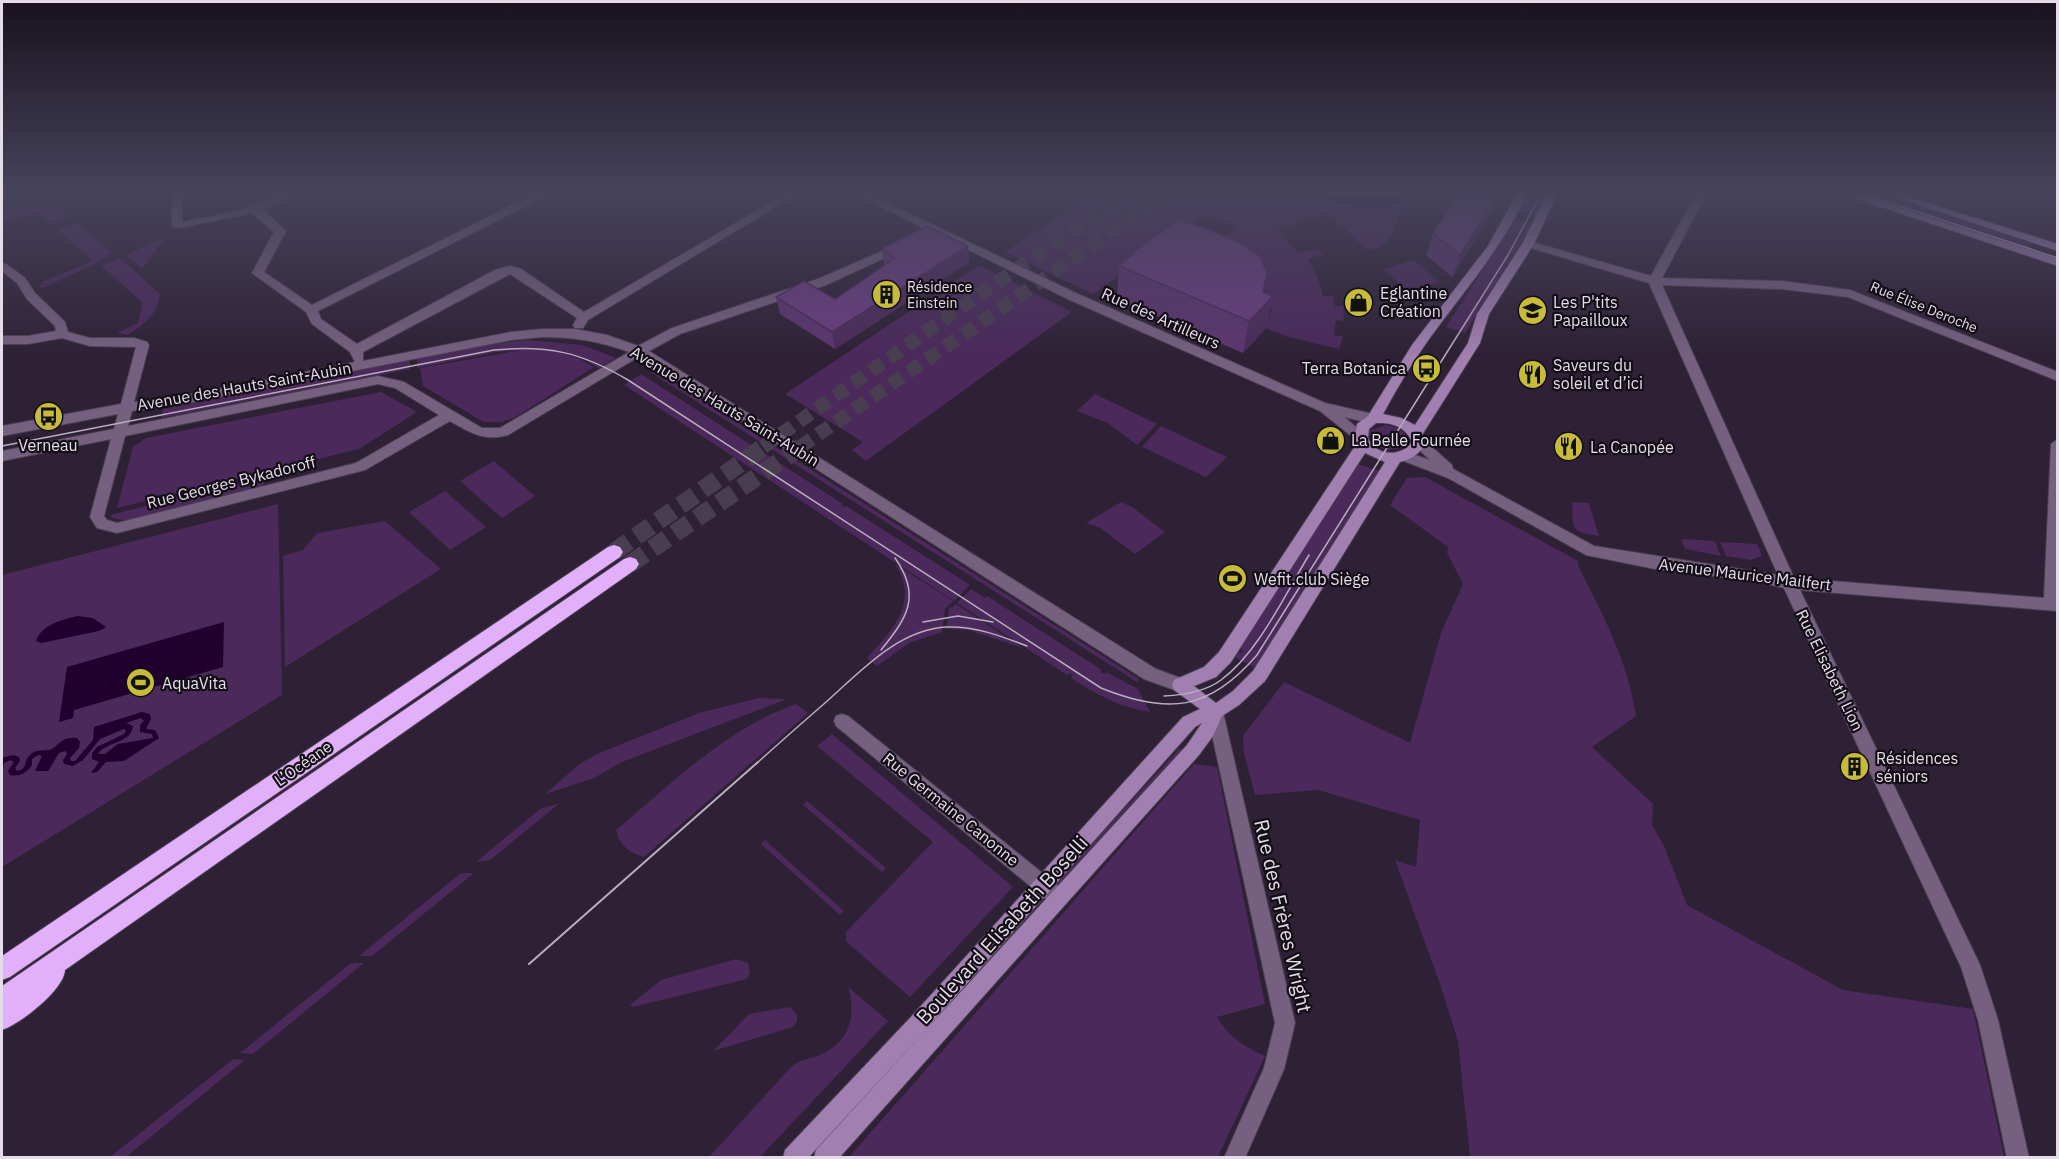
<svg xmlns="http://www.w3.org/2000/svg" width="2059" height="1159" font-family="'IBM Plex Sans',sans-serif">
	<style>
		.green { fill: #4b295b }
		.water { fill: #21002e; fill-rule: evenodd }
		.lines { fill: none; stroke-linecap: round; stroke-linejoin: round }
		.highway-tunnel-far1 { stroke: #493d50; stroke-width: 14; stroke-dasharray: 14 8; stroke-linecap: butt }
		.highway-tunnel { stroke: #493d50; stroke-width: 18; stroke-dasharray: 18 9; stroke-linecap: butt }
		.street-casing { stroke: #4b3f52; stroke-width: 2 }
		.secondary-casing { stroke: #4b3f52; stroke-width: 2 }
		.highway-casing { stroke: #4b3f52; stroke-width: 2 }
		.street { fill: #75607f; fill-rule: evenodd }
		.secondary { fill: #a180b1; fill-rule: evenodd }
		.highway { fill: #e2affb; fill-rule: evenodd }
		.tram-far1 { stroke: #b8aebd; stroke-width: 1.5 }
		.tram { stroke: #b8aebd; stroke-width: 2 }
		.wall { fill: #5d356f }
		.shaded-wall { fill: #4c2b5a }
		.building { fill: #6c3e81; stroke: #4c2b5a; stroke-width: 1.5 }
		.labels { text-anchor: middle; stroke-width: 4.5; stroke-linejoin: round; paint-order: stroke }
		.far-poi-label { font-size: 14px; fill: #e4dce9; stroke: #130d16; text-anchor: start }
		.far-street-label { font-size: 14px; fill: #e4dce9; stroke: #130d16 }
		.poi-label { font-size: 16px; fill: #e4dce9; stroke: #130d16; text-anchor: start }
		.street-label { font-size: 16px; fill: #e4dce9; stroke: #130d16 }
		.near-street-label { font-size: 20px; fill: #e4dce9; stroke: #130d16 }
	</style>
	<rect width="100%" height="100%" fill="#2e2135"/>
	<g class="green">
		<path d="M 1093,194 L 1406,194 L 1394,231 L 1387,241 L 1381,247 L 1367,250 L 1328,213 L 1314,219 L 1311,216 L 1293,222 L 1295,224 L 1278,230 L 1298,253 L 1318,249 L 1323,255 L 1308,259 L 1318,278 L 1323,296 L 1333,296 L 1335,306 L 1343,306 L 1344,321 L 1336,320 L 1334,335 L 1343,336 L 1339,349 L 1285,336 L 1263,327 C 1295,287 1228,267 1201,253 L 1237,227 L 1206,214 L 1093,294 L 1005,252 Z"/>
		<polygon points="1528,194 1546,194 1536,217 1519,212"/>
		<polygon points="1854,194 1882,194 2032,243 2028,251"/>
		<path d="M 48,204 L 55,204 L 69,217 L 52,224 L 40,214 L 2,221 L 2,214 C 19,205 30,209 48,204 Z"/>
		<polygon points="1516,218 1533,223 1465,333 1446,327"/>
		<polygon points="76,222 112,253 99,262 42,288 39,285 43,284 42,282 93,261 58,230"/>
		<polygon points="165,237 148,262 141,267 126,255"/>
		<path d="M 120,258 L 160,294 C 158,314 144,325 127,335 L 117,333 L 138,323 L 142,302 L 101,266 Z"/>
		<polygon points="1414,260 1440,282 1409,292 1383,269"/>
		<polygon points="979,265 1072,312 866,461 852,450 863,442 785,394"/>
		<polygon points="527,340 582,345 616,358 599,368 578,356 555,351 578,358 594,367 514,418 501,422 484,422 423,386 420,368 521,350 496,352 417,368 417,359 488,344"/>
		<polygon points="410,360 410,369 161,418 163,409"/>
		<polygon points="655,370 1139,679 1137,682 650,372"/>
		<polygon points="641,374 843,504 841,505 844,507 846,506 970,585 954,601 624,385"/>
		<polygon points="381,392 417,412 359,449 117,508 133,447 146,438"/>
		<polygon points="1095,394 1157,424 1137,445 1108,423 1077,411"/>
		<path d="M 1385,425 C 1396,426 1406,430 1407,442 L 1402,448 L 1386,450 L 1372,441 L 1369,434 L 1371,430 Z"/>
		<polygon points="1161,426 1227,457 1206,477 1142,447"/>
		<polygon points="494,461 535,496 502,518 460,481"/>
		<polygon points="1359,464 1379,471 1262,660 1258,662 1257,669 1235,657 1238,652 1241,653 1243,650 1240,649"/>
		<polygon points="264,477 264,484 256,490 127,521 112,518 110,515"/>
		<path d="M 1425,477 L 1578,561 L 1578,566 C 1603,615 1628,661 1636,716 L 1592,747 L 1653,804 L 1652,825 L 1664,846 L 1687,905 L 1843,990 L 1973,1009 L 2004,1157 L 1470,1157 L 1458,1041 L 1440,984 L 1395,860 L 1416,867 L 1420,820 L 1318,790 L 1255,795 L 1244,753 L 1243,736 L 1284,682 L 1410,743 L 1441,633 L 1463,584 L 1447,553 L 1448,547 L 1390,505 L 1407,478 Z"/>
		<polygon points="445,491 486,527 450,550 409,512"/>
		<polygon points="1121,502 1132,507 1165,532 1135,554 1099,527 1086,523"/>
		<path d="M 1572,502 L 1589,503 L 1599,536 C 1570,532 1573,529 1572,502 Z"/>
		<polygon points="278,504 282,695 2,867 2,575"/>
		<polygon points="385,521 441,569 285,667 283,556 303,550 317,533"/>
		<polygon points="1681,539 1715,541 1721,556 1685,549"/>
		<polygon points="1720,542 1757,544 1762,556 1751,560 1726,556"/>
		<path d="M 895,564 L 953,601 L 945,609 L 942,632 L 909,643 L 877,666 L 867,658 C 893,630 920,601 895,564 Z"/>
		<path d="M 971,589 L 985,598 L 987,596 L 1102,670 L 1100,672 L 1104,674 L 1106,672 L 1138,689 L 1150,712 C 1120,708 1096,694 1071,678 L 1073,675 L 1070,673 L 1067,675 L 957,603 Z"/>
		<polygon points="956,604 1023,648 968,630 946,629 949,609"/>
		<polygon points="759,698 787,699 622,762 594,778 545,794 581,763 599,753 699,713"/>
		<path d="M 796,704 L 808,713 L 644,857 C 629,853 620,846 616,830 C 672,783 727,728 796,704 Z"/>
		<polygon points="832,734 1013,887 910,997 849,944 846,941 846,932 933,842 817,746"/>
		<polygon points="1180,748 1185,751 1061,887 1056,883"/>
		<path d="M 1194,764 L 1217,767 L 1265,1004 L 1217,1017 C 1228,1036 1244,1047 1265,1056 L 1218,1157 L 849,1157 Z"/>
		<polygon points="807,801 886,868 882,872 876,867 803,805"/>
		<polygon points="560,803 490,860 476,862 540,809"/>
		<polygon points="765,840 844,911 840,915 761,844"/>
		<polygon points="461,873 474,873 372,956 359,956"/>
		<polygon points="736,959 748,963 750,972 747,979 633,1007 630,1005 661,980"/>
		<polygon points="351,963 364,963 253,1054 240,1053"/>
		<path d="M 848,987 L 888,1021 L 760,1157 L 709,1157 L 791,1067 C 802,1058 814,1059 826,1052 C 851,1038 856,1013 848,987 Z"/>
		<polygon points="790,1007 797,1015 797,1021 793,1027 713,1051 749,1014"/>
		<polygon points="233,1059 245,1060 126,1157 110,1157"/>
	</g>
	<g class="water">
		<path d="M 1324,194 L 1406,194 C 1403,197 1399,202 1395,204 C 1379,212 1336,206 1324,194 Z"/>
		<path d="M 78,616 L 93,618 L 106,627 L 99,631 L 41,643 L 36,641 C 41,625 63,619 78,616 Z"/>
		<polygon points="224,622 223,667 74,710 73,718 59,722 67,667"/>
		<path d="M 142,712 L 150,714 L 151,719 L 146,729 L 155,730 L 159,738 L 124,761 L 106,762 L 97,772 L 91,773 L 99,762 L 92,759 L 92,753 L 97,747 L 124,734 L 126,731 L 124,729 L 100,739 L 83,760 L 73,766 L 64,764 L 63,760 L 67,754 L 65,751 L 59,753 L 48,771 L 35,771 L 42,756 L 38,755 L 32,759 L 32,765 C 27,773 19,777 10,775 L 8,771 L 14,762 L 10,760 L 4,763 L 2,774 L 2,758 L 13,755 L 19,757 L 20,761 L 15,768 L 17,771 C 28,769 23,761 30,755 C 36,749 41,751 48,750 C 58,749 59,736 77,738 L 80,742 L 79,748 L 70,758 L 71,761 L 75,761 L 93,740 L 94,727 ZM 141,718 L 144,721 L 140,725 L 140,732 L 152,734 L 153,738 L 118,744 L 105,754 L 98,754 C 106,741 131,744 133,726 L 126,723 Z"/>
	</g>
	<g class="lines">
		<g class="highway-tunnel-far1">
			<polyline points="763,447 987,289 1130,194"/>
			<polyline points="800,447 1167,194"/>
		</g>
		<g class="highway-tunnel">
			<polyline points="614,552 765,446"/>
			<polyline points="630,564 802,446"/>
		</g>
		<defs>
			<g id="street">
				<path d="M 172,194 L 182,194 L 182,222 L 237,211 L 280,194 L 293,194 L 292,196 L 262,209 L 286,231 L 264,272 L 312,305 L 534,194 L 547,194 L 546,196 L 318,311 L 321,319 L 357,344 L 495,270 L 510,266 L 521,269 L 584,312 L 785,194 L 797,194 L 588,320 L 583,328 L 575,328 L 573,325 L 577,318 L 510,274 L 363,352 L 363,361 L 511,332 L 542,329 L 575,329 L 607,335 L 638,346 L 672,328 L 818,279 L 896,245 L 904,245 L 904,249 L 826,285 L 680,334 L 649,351 L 1156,669 L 1186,680 L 1188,685 L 1186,690 L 1180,692 L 1144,679 L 640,356 L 508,435 C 484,442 469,432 450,421 L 365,470 L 117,533 L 97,528 L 90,517 L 111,439 L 2,461 L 2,451 L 114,429 L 118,414 L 2,436 L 2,426 L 121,404 L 136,347 L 90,346 L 62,338 L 28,344 L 2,344 L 2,336 L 28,336 L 56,331 L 55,326 L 27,299 L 17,283 L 2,271 L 2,263 L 6,264 L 25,278 L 35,293 L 65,322 L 68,332 L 90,338 L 134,338 L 147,342 L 149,345 L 134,402 L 188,395 L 355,362 L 350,352 L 312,324 L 306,312 L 252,273 L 274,232 L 252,213 L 181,228 L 172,227 ZM 542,337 C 574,337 599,341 629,352 L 500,428 L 482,428 L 404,382 L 378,376 L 128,426 L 132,411 L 188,403 L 511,340 ZM 378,384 L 395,388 L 439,415 L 356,463 L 117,523 L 107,520 L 104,516 L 125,436 Z"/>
				<polygon points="855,194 868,194 1078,294 1325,403 1373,414 1380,419 1373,424 1344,417 1367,436 1365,439 1355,439 1320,411 1070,300"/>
				<polygon points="1696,194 1706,194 1662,278 1782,281 1850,290 2058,372 2058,381 1848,297 1782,289 1662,285 1794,578 2044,598 2051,444 2058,439 2058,611 1800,590 1980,965 1998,1020 2029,1158 2007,1158 1978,1020 1961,967 1784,588 1760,582 1655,569 1586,555 1448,478 1401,460 1399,457 1406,452 1430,460 1412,443 1419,438 1424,440 1452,465 1453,469 1594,546 1778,575 1649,283 1524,246 1522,244 1524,242 1532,242 1651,276"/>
				<polygon points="1215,705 1221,707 1223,712 1295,1023 1284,1069 1245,1158 1224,1158 1264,1068 1275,1023 1207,712 1209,707"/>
				<polygon points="842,714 848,716 1066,892 1068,898 1066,904 1059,907 1052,904 836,726 834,721 836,716"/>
			</g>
			<g id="secondary">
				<path d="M 1517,194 L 1527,194 C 1502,248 1464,291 1429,339 C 1412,363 1397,388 1383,414 L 1401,418 L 1415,425 L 1468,343 L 1477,314 L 1522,244 L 1547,194 L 1557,194 L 1534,244 L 1489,314 L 1480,343 L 1422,435 L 1426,443 C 1419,454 1412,459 1400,462 L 1265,681 L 1239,705 L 1222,716 L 1213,736 L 1199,755 L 839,1158 L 814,1158 L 816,1150 L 1187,745 L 1202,723 L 1195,727 L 924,1032 L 808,1158 L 783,1158 L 785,1150 L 910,1018 L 1183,717 L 1200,709 L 1174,690 L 1172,685 L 1174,680 L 1204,667 L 1219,652 L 1357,443 L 1355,438 L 1357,424 L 1368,416 L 1412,345 L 1488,246 ZM 1376,423 C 1392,422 1406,427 1412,442 C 1400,458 1376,456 1368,438 L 1369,429 ZM 1365,453 L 1385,462 L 1253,671 L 1233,691 L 1216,703 L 1194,686 L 1216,677 L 1231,662 Z"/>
				<polygon points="1842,194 1857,194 2058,259 2058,266"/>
				<polygon points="1885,194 1900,194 2058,244 2058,251"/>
			</g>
			<g id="highway">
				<polygon points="614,545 620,547 623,552 620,557 10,977 2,980 2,956 608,547"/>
				<path d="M 630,557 L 636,559 L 639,564 L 636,569 L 65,970 C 64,990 20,1024 2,1030 L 2,986 L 624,559 Z"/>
			</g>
		</defs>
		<use href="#street" class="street-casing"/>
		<use href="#secondary" class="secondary-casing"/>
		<use href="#highway" class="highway-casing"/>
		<use href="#street" class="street"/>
		<use href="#secondary" class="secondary"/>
		<use href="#highway" class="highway"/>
		<g class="tram-far1">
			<polyline points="1863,194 2058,258"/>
			<path d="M 2,446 L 494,350 C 548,345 581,352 628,380 L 1101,688 C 1168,715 1209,711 1257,655 L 1508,255 L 1541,194"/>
			<polyline points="923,622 958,616 993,622"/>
			<path d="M 881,650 C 907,618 922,596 895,558"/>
			<path d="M 1164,696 C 1184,695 1205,692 1221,680 C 1259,652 1285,594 1309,555"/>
			<path d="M 756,764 C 779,743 802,723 825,703 C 859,673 898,629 947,627 C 975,626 1001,636 1027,646"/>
		</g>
		<polyline class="tram" points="529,964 758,762"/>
	</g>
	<g class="wall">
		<polygon points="1459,194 1501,194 1485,223 1452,277 1426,255 1433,233"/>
		<polygon points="968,246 969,262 835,349 780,314 776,297 835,299 885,265 884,265 882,248"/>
		<polygon points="1131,254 1267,273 1263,292 1273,296 1266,328 1243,353 1117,299 1119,266 1130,256"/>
	</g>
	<g class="shaded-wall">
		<polygon points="1497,194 1501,194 1485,223 1452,277 1460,255"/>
		<polygon points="968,246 969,262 835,349 832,332"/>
		<polygon points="1267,273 1260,309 1273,296 1266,328 1243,353 1249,321"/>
	</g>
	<g class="building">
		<polygon points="1459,194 1497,194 1460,255 1433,233"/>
		<polygon points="1180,219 1239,242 1260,256 1267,273 1263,292 1273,296 1249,321 1119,266 1133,254 1131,254"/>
		<polygon points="927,226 968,246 832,332 776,297 804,281 835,299 895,258 882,248"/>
	</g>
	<linearGradient id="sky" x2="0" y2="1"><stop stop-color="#19121d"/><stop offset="0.54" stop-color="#46435c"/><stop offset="1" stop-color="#46435c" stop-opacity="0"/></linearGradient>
	<rect width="2059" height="356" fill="url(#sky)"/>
	<defs>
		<symbol id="building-disc" viewBox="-11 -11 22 22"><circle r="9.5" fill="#c7bb3c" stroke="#130d16"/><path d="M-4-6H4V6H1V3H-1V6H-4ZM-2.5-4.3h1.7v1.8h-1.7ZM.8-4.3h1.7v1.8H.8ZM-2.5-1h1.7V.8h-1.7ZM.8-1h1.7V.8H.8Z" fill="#111"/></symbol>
		<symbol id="shop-disc" viewBox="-11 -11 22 22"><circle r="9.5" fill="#c7bb3c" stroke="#130d16"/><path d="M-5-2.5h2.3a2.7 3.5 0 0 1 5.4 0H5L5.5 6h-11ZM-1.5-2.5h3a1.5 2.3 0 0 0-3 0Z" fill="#111"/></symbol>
		<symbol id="school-disc" viewBox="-11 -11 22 22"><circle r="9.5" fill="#c7bb3c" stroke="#130d16"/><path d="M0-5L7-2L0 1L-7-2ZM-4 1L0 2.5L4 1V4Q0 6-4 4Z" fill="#111"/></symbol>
		<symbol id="bus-disc" viewBox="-11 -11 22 22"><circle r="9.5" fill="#c7bb3c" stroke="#130d16"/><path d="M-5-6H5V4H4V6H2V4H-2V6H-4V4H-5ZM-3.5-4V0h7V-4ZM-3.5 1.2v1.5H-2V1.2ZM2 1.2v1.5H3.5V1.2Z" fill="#111"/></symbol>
		<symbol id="restaurant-disc" viewBox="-11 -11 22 22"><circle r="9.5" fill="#c7bb3c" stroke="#130d16"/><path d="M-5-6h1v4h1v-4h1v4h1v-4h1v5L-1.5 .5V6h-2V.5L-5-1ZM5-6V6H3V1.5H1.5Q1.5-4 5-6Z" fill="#111"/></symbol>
		<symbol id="stadium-disc" viewBox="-11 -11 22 22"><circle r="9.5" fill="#c7bb3c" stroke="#130d16"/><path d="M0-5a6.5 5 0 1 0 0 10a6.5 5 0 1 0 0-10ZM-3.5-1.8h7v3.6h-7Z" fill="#111"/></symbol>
	</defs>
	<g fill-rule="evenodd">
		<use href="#building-disc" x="870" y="278" width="33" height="33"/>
		<use href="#shop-disc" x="1342" y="286" width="33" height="33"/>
		<use href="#school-disc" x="1516" y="294" width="33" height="33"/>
		<use href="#bus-disc" x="1410" y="352" width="33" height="33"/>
		<use href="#restaurant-disc" x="1516" y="358" width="33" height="33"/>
		<use href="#bus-disc" x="32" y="400" width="33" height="33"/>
		<use href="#shop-disc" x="1314" y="424" width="33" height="33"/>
		<use href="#restaurant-disc" x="1552" y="430" width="33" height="33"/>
		<use href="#stadium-disc" x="1216" y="562" width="33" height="33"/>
		<use href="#stadium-disc" x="124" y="666" width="33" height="33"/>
		<use href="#building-disc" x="1838" y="750" width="33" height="33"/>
	</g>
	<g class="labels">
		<g class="far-poi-label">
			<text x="907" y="292">Résidence<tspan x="907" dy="16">Einstein</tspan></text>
		</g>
		<g class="far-street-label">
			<text transform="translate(1924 307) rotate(22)" y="5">Rue Élise Deroche</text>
		</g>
		<g class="poi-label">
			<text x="1380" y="299">Eglantine<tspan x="1380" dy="18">Création</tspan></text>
			<text x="1553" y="308">Les P'tits<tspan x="1553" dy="18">Papailloux</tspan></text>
			<text x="1553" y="371">Saveurs du<tspan x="1553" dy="18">soleil et d’ici</tspan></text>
			<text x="1406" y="374" text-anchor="end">Terra Botanica</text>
			<text x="1351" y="446">La Belle Fournée</text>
			<text x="48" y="451" text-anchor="middle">Verneau</text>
			<text x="1590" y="453">La Canopée</text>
			<text x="1254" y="585">Wefit.club Siège</text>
			<text x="162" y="689">AquaVita</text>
			<text x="1876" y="764">Résidences<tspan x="1876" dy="18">séniors</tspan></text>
		</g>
		<g class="street-label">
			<text transform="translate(1161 318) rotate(24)" y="6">Rue des Artilleurs</text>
			<text transform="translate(244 386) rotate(-10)" y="6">Avenue des Hauts Saint-Aubin</text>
			<text transform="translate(725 406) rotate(31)" y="6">Avenue des Hauts Saint-Aubin</text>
			<text transform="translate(231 482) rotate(-14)" y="6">Rue Georges Bykadoroff</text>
			<text transform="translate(1745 574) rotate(7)" y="6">Avenue Maurice Mailfert</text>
			<text transform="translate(1830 670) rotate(64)" y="6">Rue Elisabeth Lion</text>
			<text transform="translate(303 763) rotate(-35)" y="6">L’Océane</text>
			<text transform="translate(951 809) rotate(39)" y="6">Rue Germaine Canonne</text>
		</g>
		<g class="near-street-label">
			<text transform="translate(1283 916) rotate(77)" y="7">Rue des Frères Wright</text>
			<text transform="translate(1002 930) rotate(-48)" y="7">Boulevard Elisabeth Boselli</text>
		</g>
	</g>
	<rect width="2059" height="1159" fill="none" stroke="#e4dce9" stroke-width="6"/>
</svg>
